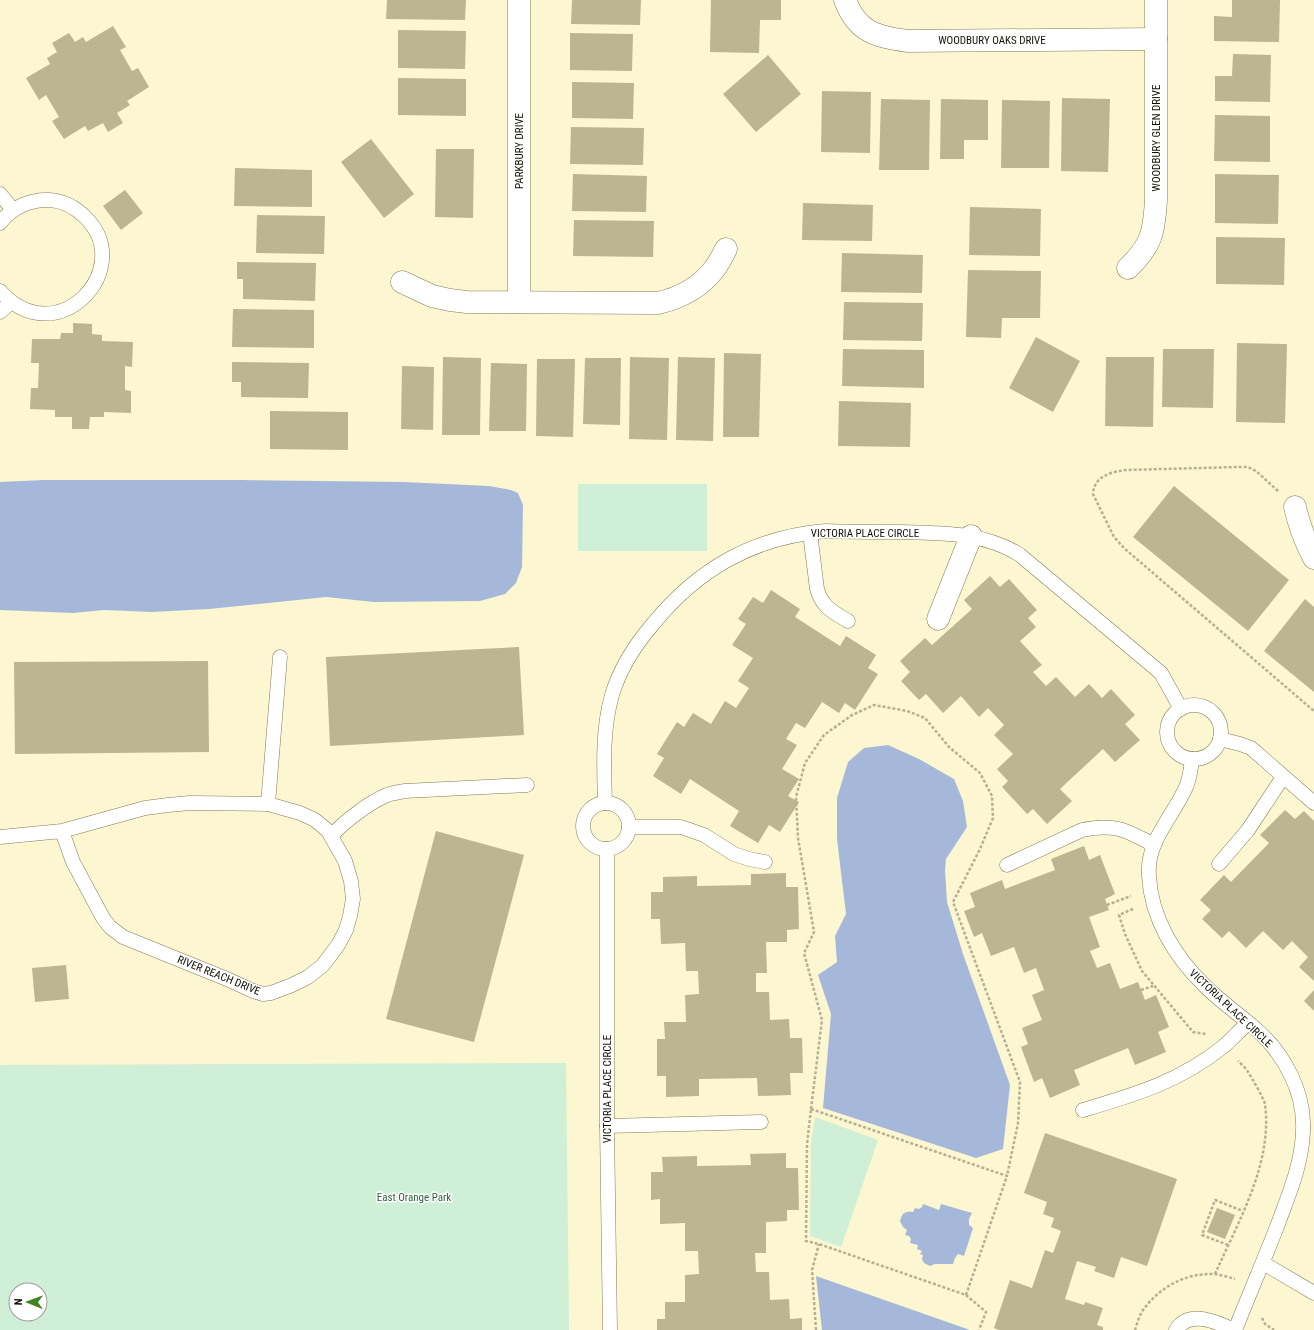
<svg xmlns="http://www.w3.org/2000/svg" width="1314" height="1330" font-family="'Roboto Condensed',sans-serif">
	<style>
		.green { fill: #cfefd6; fill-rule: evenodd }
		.water { fill: #a6b8d9 }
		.building { fill: #bcb592 }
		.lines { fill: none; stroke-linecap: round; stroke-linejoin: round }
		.lane-casing { stroke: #807a58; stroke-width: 15 }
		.street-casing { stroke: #807a58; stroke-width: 23 }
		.path { stroke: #b5b093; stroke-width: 2.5; stroke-dasharray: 3 2; stroke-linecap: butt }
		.lane { stroke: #fff; stroke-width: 14 }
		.street { stroke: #fff; stroke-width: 22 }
		.labels { text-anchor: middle; stroke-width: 3; stroke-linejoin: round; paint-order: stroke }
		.street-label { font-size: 11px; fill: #121004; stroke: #fff }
		.park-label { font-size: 11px; fill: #31633f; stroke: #fff }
	</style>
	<rect width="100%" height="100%" fill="#fcf6d1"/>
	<g class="green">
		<rect x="578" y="484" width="129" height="67"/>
		<path d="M 566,1063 L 569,1330 L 0,1330 L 0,1065 ZM 16,1290 L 40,1290 L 40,1314 L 16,1314 Z"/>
		<polygon points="815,1117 878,1140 841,1247 810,1236 811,1144"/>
	</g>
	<g class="water">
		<polygon points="44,480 242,480 404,482 489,486 511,490 518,493 523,505 522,567 516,583 505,594 480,601 374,602 326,597 209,609 152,612 104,610 73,613 0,610 0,482"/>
		<polygon points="888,745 919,759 954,779 963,801 967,827 946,859 945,870 947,902 963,954 1010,1085 1003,1149 976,1158 823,1108 831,1014 818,975 837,962 835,936 846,914 837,839 837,798 848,762 864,748"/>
		<path d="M 923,1204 L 939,1210 L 941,1204 L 972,1213 L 969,1219 L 969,1225 L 973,1228 L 964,1256 L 958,1254 L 955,1258 L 953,1264 L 935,1264 L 930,1266 L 924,1263 L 922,1259 L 923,1255 L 920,1254 L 922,1251 L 917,1249 L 918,1245 L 910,1243 L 911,1239 L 909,1236 L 905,1235 L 907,1230 L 903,1227 L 900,1221 C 902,1213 905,1211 913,1212 L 915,1208 L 919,1209 L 922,1207 Z"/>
		<polygon points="816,1276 970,1330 822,1330"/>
	</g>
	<g class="building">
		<polygon points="387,0 466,0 465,20 386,19"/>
		<polygon points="572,0 641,0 640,25 571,24"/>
		<polygon points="711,0 781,0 781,20 760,20 759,53 710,52"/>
		<polygon points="1232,0 1280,0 1279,42 1214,41 1214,16 1232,17"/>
		<polygon points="113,26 126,47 120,50 132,71 138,68 149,87 127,101 130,105 117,113 123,123 108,132 103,123 88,131 85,126 64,139 52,121 59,117 46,95 39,100 26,78 50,64 47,58 57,52 52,43 69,33 75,42 83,37 86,42"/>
		<polygon points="398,30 466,31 465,69 398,68"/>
		<polygon points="570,33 633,34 632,71 570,70"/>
		<polygon points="1233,54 1271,55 1270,102 1215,101 1215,76 1232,76"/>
		<polygon points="768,55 801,94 756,132 723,94"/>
		<polygon points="398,78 466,79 466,116 398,115"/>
		<polygon points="572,82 634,83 633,119 572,118"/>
		<polygon points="822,91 871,92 870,153 821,152"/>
		<polygon points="1062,98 1110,99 1108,172 1061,171"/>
		<polygon points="881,99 930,100 929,170 879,170"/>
		<polygon points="941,99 988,100 988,140 964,140 964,159 940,159"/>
		<polygon points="1002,100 1050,101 1049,168 1001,168"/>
		<polygon points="1215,115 1270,116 1270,162 1214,161"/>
		<polygon points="571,127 644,128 643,165 570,164"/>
		<polygon points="371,139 414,194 384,218 341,162"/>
		<polygon points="436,149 474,149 473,218 435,217"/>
		<polygon points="235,168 312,170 312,207 234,206"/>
		<polygon points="573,174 647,176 646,212 572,211"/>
		<polygon points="1215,174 1279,175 1278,224 1215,223"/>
		<polygon points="125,190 143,213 121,230 103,206"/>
		<polygon points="803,203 873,205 872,241 802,240"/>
		<polygon points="970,207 1041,209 1040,256 969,255"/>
		<polygon points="257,215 325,216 324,254 256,253"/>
		<polygon points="574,220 654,221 653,257 573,256"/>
		<polygon points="1216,237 1285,238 1284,285 1216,284"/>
		<polygon points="842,253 923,255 922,293 841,292"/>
		<polygon points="237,262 316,263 315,301 243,299 243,279 237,279"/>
		<polygon points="968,270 1041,271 1040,318 1002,318 1001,338 966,337"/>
		<polygon points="844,302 923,303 922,341 843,340"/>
		<polygon points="233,309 314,310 314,348 232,347"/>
		<polygon points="73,323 92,324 92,334 102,335 102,341 133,342 132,367 125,366 125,390 131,391 131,413 104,412 104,417 90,417 89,429 72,429 72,417 55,417 55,410 30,409 31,388 38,388 39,363 31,363 32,339 60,339 61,333 73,333"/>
		<polygon points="1036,337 1080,361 1053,412 1009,388"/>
		<polygon points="1237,343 1287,344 1285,423 1236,422"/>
		<polygon points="843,349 924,350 924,388 842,386"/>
		<polygon points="1163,349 1214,349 1213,408 1162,407"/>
		<polygon points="724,353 761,354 759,437 723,437"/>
		<polygon points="443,357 481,358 480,435 442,435"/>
		<polygon points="630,357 669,358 667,440 629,439"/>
		<polygon points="678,357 715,358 713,441 676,440"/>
		<polygon points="1106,357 1154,357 1153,427 1105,426"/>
		<polygon points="585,358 621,358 620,425 583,424"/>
		<polygon points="537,359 575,359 573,437 536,436"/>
		<polygon points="232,362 309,363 308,398 241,397 241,382 232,382"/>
		<polygon points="491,363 527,364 526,431 489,431"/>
		<polygon points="402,366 434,367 433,430 401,429"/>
		<polygon points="839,401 911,403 910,447 838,446"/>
		<polygon points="270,411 348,412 348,450 270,449"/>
		<polygon points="1174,486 1289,580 1248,631 1133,537"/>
		<polygon points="990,576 1000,587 1009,579 1037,610 1028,618 1036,627 1020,641 1042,665 1033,672 1046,686 1056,677 1075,697 1089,684 1102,698 1111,689 1135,715 1125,724 1140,740 1115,762 1103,749 1060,789 1072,801 1047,824 1033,809 1027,814 1002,787 1008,781 997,769 1013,754 994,735 1004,725 988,708 979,717 961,696 943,713 926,694 919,700 901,681 910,672 900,661 925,638 932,645 972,609 964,600"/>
		<polygon points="771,590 800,609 795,617 840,646 846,636 876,655 868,668 878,674 855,710 845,703 839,713 822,702 805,728 796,723 786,739 797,745 782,769 799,779 788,796 799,802 780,832 769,825 758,843 730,826 739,811 690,779 681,794 653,776 664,758 657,754 677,722 684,727 693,713 711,724 725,701 736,708 749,688 738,681 753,658 732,645 746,624 738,619 753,597 763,603"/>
		<polygon points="1305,599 1314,607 1314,692 1264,651"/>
		<polygon points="519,647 524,735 330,746 326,657"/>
		<polygon points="208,661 209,752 15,754 14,662"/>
		<polygon points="1285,810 1295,819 1304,811 1314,821 1314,981 1299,967 1308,957 1292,941 1283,950 1263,931 1246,948 1229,931 1222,938 1202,919 1211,910 1200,900 1224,875 1231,882 1269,843 1260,835"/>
		<polygon points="436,831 524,855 474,1042 386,1019"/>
		<polygon points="1084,846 1089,860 1100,855 1115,894 1105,899 1109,910 1089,917 1100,947 1090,951 1097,968 1110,963 1120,989 1138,982 1145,1000 1156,995 1169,1027 1158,1032 1166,1052 1135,1065 1128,1048 1074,1070 1080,1085 1050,1098 1042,1078 1034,1082 1021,1047 1028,1044 1022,1028 1042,1020 1032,995 1044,990 1036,968 1024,973 1014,947 991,956 982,933 974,937 964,911 975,907 970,893 1002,880 1005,889 1055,870 1051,859"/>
		<polygon points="786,873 786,887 798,887 799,929 787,930 787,942 766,942 767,973 756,973 756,992 769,992 770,1020 789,1019 790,1038 802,1038 803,1073 790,1073 791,1095 758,1096 757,1078 699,1079 699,1096 666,1097 666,1076 657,1076 657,1039 665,1039 664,1022 686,1022 685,995 699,994 698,971 686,971 685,943 661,944 660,919 651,919 651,892 663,892 663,877 697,876 697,886 751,885 751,874"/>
		<polygon points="66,965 69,999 35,1002 32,968"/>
		<polygon points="1314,990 1314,1011 1304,1001"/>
		<polygon points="1045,1133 1177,1179 1147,1266 1121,1257 1114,1278 1094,1271 1096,1267 1077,1261 1065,1299 1084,1305 1085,1302 1103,1308 1097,1325 1103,1327 1103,1330 999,1330 994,1328 1010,1280 1032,1288 1045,1250 1053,1253 1061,1231 1051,1227 1054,1218 1043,1214 1047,1202 1024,1193"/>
		<polygon points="786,1153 786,1168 798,1168 799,1210 787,1210 787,1221 766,1222 766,1253 755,1253 756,1272 769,1272 770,1300 789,1299 790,1319 802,1318 802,1330 657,1330 657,1319 665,1319 665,1302 685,1302 685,1275 699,1274 698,1251 685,1251 685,1223 660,1224 660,1199 651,1200 651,1172 663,1172 662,1157 697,1156 697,1166 751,1165 750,1154"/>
		<polygon points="1217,1208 1235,1215 1225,1239 1207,1232"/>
	</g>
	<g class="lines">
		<defs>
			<g id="lane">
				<polyline points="0,194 13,210"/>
				<path d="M 0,223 C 12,207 31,199 50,200 C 64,201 76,208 85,217 C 138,268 57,355 0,291"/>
				<polyline points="0,312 11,302"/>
				<path d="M 810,533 L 817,589 C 822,607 833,612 848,621"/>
				<circle cx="1194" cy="732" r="27"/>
				<polyline points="1220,739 1240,744 1251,748 1314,803"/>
				<path d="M 1192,759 C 1191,768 1190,778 1186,787 C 1173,817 1146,841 1149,876 C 1151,918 1175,957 1205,986 C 1221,1002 1240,1015 1257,1030 C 1285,1055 1305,1093 1303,1131 C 1302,1164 1289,1194 1278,1224 C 1264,1260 1249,1295 1235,1330"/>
				<path d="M 605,803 C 604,767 602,730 612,695 C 620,668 635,645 653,624 C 698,569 753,537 826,531 C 850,532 875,532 899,532 C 940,533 984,532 1020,555 L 1161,673 L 1181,709"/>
				<circle cx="606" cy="826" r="23"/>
				<polyline points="268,804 280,657"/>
				<polyline points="629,827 681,827 704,835 734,854 749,859 765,862"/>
				<path d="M 331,836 C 344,822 368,803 387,795 C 393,793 399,792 405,791 L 527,785"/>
				<polyline points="0,837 62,831 145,808 168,805 190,803 268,804 300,813 315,820 328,831 345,861 351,881 353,899 350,916 346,930 338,945 323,965 308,977 292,985 271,993 263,994 253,991 227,979 123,937 110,927 103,918 73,862 62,831"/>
				<polyline points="607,849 607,1126 610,1330"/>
				<polyline points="1219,864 1248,830 1283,777"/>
				<path d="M 1007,865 L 1082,830 C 1114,823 1126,830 1154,845"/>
				<path d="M 1083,1110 C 1137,1094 1179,1082 1224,1046 C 1232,1039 1240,1030 1248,1023"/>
				<polyline points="607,1126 761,1122"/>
				<polyline points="1263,1263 1314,1293"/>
				<path d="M 1176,1330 C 1189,1309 1217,1322 1234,1330"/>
			</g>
			<g id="street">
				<polyline points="519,0 519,302"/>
				<path d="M 845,0 C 857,32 876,37 908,41 L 1156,39"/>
				<path d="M 1128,268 C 1152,245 1154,232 1156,200 L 1156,0"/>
				<path d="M 402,282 L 432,296 L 450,300 L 467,302 L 658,303 C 680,298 701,287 715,268 C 719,263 722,256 726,249"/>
				<path d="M 1295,507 C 1299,525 1305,541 1314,558"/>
				<polyline points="938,619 971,536"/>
			</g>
		</defs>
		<use href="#lane" class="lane-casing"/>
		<use href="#street" class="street-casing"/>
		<g class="path">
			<path d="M 1278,491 L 1256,471 L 1248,467 L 1237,467 L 1126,470 C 1111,472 1094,476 1093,494 L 1114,537 L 1125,549 L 1314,711"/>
			<polyline points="1107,905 1131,896"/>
			<polyline points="1133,909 1119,915 1125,934 1142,971 1193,1032 1206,1034"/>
			<polyline points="1141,990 1153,986"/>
			<polyline points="811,1109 822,1020 804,953 814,932 798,838 796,797 805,763 824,735 852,715 874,705 907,711 925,718 949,747 980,773 992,796 993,818 980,849 953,902 1020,1082 1018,1123 1007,1176"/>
			<polygon points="811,1109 1007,1176 966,1295 819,1244 806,1241 807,1144"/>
			<polyline points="1228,1245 1202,1235 1215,1200 1243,1211"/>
			<path d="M 1215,1274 C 1238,1222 1273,1163 1265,1104 C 1264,1099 1252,1078 1248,1072 C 1246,1068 1241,1064 1238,1061"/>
			<polyline points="966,1295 986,1312 979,1330"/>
			<polyline points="1262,1318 1265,1324 1274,1330"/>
			<polyline points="816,1330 812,1270 819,1244"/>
			<path d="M 1135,1330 C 1137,1324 1139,1316 1143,1310 C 1160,1287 1185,1273 1214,1274 C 1221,1275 1228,1277 1235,1279"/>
		</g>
		<use href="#lane" class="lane"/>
		<use href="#street" class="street"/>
	</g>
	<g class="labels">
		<g class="street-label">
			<text x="992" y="44">WOODBURY OAKS DRIVE</text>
			<text transform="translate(1156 138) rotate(-90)" y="4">WOODBURY GLEN DRIVE</text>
			<text transform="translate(519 151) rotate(-90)" y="4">PARKBURY DRIVE</text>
			<text x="865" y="537">VICTORIA PLACE CIRCLE</text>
			<text transform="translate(219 975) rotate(22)" y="4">RIVER REACH DRIVE</text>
			<text transform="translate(1231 1008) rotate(43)" y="4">VICTORIA PLACE CIRCLE</text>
			<text transform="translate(607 1089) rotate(-90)" y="4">VICTORIA PLACE CIRCLE</text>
		</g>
		<g class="park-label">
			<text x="414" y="1201">East Orange Park</text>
		</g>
	</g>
	<g transform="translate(28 1302) rotate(271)"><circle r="19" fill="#ffffff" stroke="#a09f9b"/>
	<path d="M0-3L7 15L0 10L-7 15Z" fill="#428223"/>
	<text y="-6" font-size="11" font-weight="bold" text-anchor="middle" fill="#121004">N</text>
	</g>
</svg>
